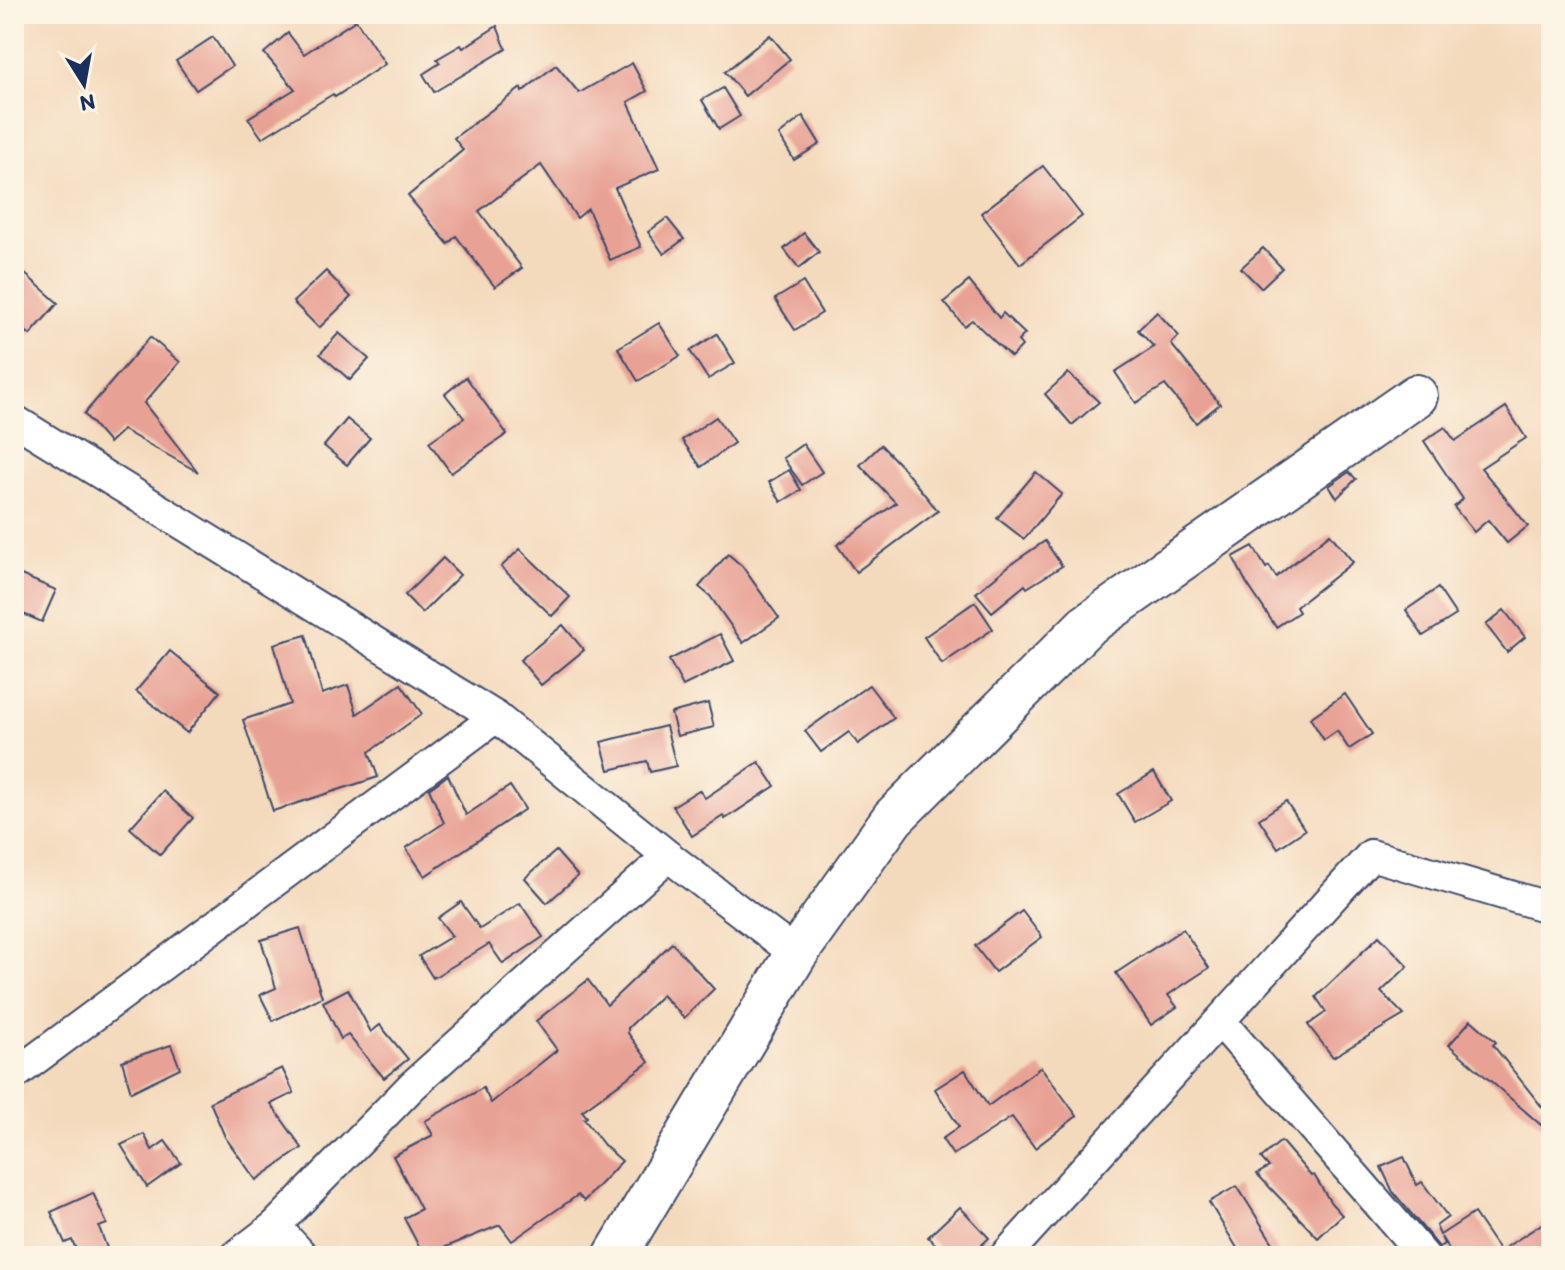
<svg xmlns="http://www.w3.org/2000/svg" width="1565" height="1270" font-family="Itim,sans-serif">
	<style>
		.building { fill: #e8a295 }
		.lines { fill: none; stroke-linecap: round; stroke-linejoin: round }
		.street-casing { stroke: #3c496c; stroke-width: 34 }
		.secondary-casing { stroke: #3c496c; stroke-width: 46 }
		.street { stroke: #fff; stroke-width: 30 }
		.secondary { stroke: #fff; stroke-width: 42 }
	</style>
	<rect width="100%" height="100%" fill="#fcf5e5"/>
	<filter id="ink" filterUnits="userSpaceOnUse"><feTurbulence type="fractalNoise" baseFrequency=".0125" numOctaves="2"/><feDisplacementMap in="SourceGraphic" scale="16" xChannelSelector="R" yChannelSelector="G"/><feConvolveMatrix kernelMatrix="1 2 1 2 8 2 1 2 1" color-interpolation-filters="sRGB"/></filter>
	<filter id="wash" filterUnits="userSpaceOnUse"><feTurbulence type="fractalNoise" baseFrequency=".006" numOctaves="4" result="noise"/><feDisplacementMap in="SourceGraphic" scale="32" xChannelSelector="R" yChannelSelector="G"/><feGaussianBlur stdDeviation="1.8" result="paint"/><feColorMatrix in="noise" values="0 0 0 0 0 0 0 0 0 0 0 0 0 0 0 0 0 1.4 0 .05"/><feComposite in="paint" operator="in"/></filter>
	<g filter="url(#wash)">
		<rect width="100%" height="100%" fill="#f4dabd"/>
		<g id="blocks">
			<g class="building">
				<polygon points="356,20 385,64 335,97 333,94 262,138 248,118 295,89 264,53 288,33 304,54"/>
				<polygon points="497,26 506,49 434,92 423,74 440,63 437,59 461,45 463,48"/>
				<polygon points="770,35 790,59 745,96 725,72"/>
				<polygon points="213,37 232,66 196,90 176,61"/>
				<polygon points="632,63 647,91 628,102 659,169 615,188 641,247 610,260 588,209 577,218 541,165 479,211 522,268 495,287 456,236 448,244 408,196 463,150 454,138 521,88 522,92 556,65 579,93"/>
				<polygon points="723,88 740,116 719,129 702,100"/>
				<polygon points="803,116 820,144 794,160 779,135"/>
				<polygon points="1043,166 1082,216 1020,264 981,213"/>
				<polygon points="667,218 684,239 664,254 648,232"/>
				<polygon points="804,233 819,252 799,268 784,249"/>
				<polygon points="1263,248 1282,268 1261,288 1241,268"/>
				<polygon points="14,264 58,303 30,335 14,320"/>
				<polygon points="326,271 351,297 319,328 293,302"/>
				<polygon points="969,281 999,318 1003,313 1025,334 1018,341 1022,346 1011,357 972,320 964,326 944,302"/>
				<polygon points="803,282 822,313 795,330 775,299"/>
				<polygon points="1157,312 1179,336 1171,344 1220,404 1196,423 1165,385 1136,403 1115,372 1154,347 1138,330"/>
				<polygon points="659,323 680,356 638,381 618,348"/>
				<polygon points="339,333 369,359 350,380 320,354"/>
				<polygon points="717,334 735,363 708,379 690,351"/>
				<polygon points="150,337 180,362 144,403 198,472 123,430 109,443 84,414"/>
				<polygon points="1068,373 1099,402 1072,425 1045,394"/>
				<polygon points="466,377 507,434 451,473 429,442 464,418 445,394"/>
				<polygon points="1506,407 1526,438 1481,468 1528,526 1507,543 1488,520 1474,532 1454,507 1463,499 1424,441 1445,427 1455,441"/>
				<polygon points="716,417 734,443 701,467 682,440"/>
				<polygon points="347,419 370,438 347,465 324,446"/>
				<polygon points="803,444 822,472 802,485 783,458"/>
				<polygon points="881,445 902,467 938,511 856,572 837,545 896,503 860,465"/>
				<polygon points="789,470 801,490 781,502 769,482"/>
				<polygon points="1036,472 1062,494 1024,539 997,518"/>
				<polygon points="1349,472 1356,479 1337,498 1329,486"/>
				<polygon points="1330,534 1353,562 1296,607 1299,612 1276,627 1246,582 1233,557 1253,546 1266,568 1269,566 1276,577"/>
				<polygon points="1045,541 1062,566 1027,588 1025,585 992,612 976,593 1011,564"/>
				<polygon points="520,549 570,597 552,616 501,567"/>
				<polygon points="728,554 742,566 779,618 743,643 710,596 699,587"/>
				<polygon points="443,558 460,575 422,613 405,595"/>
				<polygon points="14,572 56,590 42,622 14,610"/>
				<polygon points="1438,588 1456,615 1423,636 1406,610"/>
				<polygon points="975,602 993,629 942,664 924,637"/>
				<polygon points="1504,610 1525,637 1507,652 1486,625"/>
				<polygon points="563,625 584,650 541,685 520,660"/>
				<polygon points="720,634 734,661 683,686 669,660"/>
				<polygon points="306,635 322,694 348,685 357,714 401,684 422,714 369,752 378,777 273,811 243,720 290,704 274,644"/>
				<polygon points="170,651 220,692 187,733 136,691"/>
				<polygon points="869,685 894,718 858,744 849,732 821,752 805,731"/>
				<polygon points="1345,694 1372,734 1349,749 1337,731 1324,740 1310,718"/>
				<polygon points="708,703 714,727 677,736 671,713"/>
				<polygon points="666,726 676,766 650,772 647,761 609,770 601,742"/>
				<polygon points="759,762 775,786 725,819 723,816 692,836 673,806 699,790 705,798"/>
				<polygon points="1154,772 1171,801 1135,822 1118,794"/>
				<polygon points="448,775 466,815 510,786 525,809 425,876 406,848 444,823 429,789"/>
				<polygon points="163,791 193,818 160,855 130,828"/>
				<polygon points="1286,801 1305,830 1278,848 1259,819"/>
				<polygon points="556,851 578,876 547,903 525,878"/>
				<polygon points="461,902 480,929 520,903 543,937 503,964 489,944 433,978 419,956 452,936 438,918"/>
				<polygon points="1022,911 1042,937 995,972 975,946"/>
				<polygon points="300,928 322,997 273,1021 260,995 276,988 261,940"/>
				<polygon points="1183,929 1209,968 1168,995 1177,1007 1151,1025 1116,973"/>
				<polygon points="1379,936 1408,966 1381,992 1404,1015 1333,1057 1308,1025 1326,1012 1316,997"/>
				<polygon points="672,943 714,989 684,1018 662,995 628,1028 628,1033 649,1062 582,1111 587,1117 584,1119 604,1145 622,1161 584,1201 578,1195 512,1241 500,1225 424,1256 404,1218 421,1209 393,1156 433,1135 425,1121 483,1088 491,1103 557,1050 536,1021 588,980 607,1005"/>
				<polygon points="348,989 371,1032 380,1025 408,1059 384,1078 348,1035 341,1039 323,1002"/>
				<polygon points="1471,1020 1496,1042 1493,1045 1549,1116 1541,1125 1449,1045"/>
				<polygon points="171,1045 180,1068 131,1092 122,1061"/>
				<polygon points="1041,1067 1077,1116 1035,1148 1012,1117 953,1155 942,1139 959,1127 935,1089 965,1070 988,1106"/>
				<polygon points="282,1068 294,1093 271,1104 302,1148 256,1180 225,1137 210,1102"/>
				<polygon points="144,1134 152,1150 165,1141 181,1163 147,1187 121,1145"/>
				<polygon points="1281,1141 1311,1176 1314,1175 1331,1203 1342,1215 1318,1238 1257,1174 1269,1167 1261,1158"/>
				<polygon points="1404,1157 1417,1185 1422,1182 1448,1217 1436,1226 1440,1235 1474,1213 1500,1251 1551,1218 1551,1256 1453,1256 1441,1237 1444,1244 1439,1247 1393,1192 1381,1167"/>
				<polygon points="1237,1186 1281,1256 1242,1256 1209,1202"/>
				<polygon points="93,1193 107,1224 99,1227 110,1256 79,1256 72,1240 65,1243 51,1212"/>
				<polygon points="960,1207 989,1238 970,1256 947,1256 928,1237"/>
			</g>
		</g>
	</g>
	<g filter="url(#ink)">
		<use href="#blocks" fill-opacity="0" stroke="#3c496c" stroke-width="2"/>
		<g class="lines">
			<defs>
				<g id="street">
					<polyline points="14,420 496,717 668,856 796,954"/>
					<polyline points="1220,1021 1424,1256"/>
					<polyline points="14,1075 496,717"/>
					<polyline points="275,1226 303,1256"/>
					<polyline points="236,1256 275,1226 412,1086 668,856"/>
					<polyline points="1005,1256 1371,855 1551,908"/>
				</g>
				<polyline id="secondary" points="615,1256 796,954 893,818 1086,626 1416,396"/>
			</defs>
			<use href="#street" class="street-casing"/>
			<use href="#secondary" class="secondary-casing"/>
			<use href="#street" class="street"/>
			<use href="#secondary" class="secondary"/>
		</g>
	</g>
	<rect width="1565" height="1270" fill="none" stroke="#fcf5e5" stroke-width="48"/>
	<g transform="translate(84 84) rotate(169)" stroke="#fcf5e5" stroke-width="6" paint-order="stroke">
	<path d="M0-6L14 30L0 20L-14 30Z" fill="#1b2f5e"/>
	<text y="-12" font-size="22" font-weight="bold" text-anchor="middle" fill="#1b2f5e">N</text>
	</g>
</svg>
